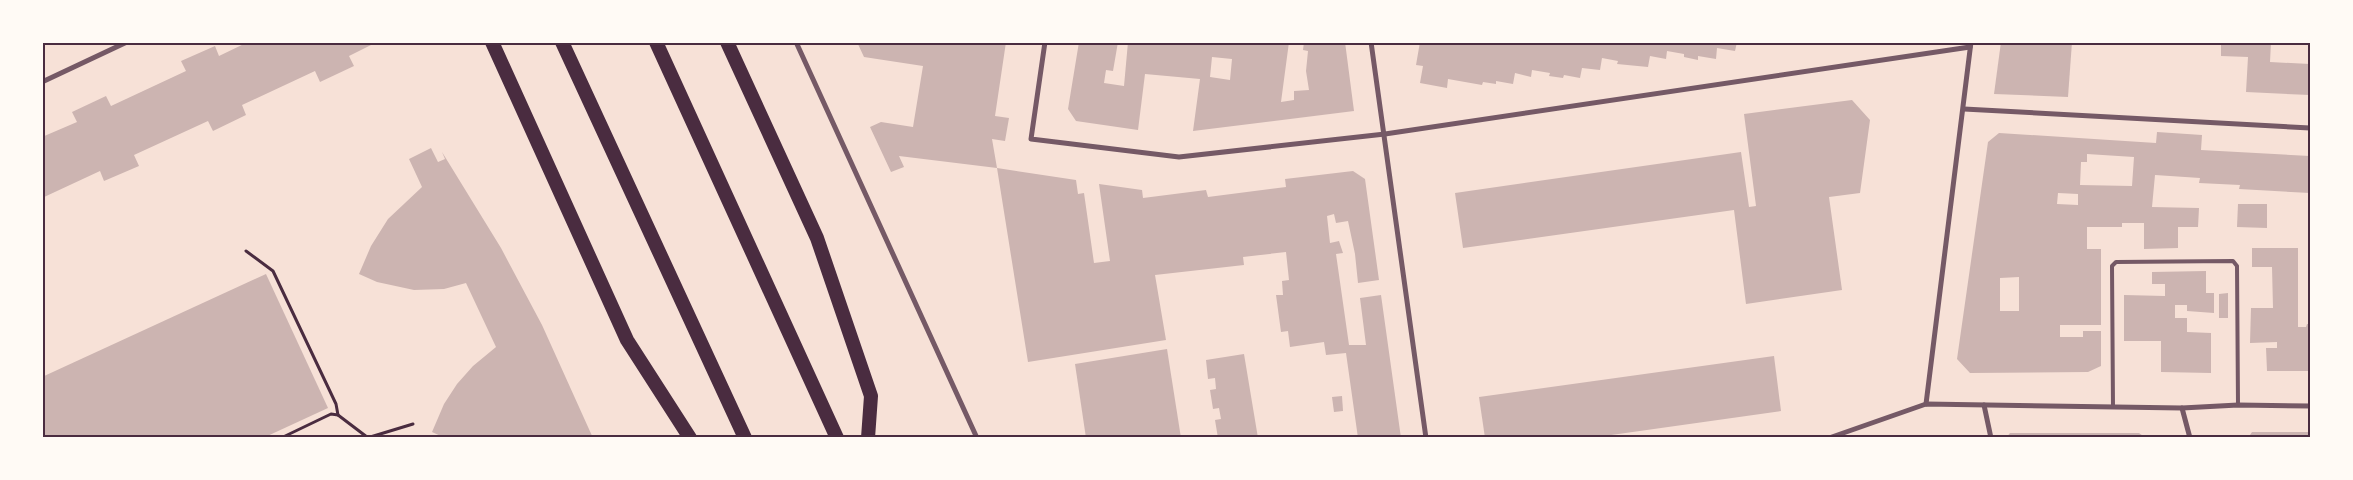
<svg xmlns="http://www.w3.org/2000/svg" width="2353" height="480" font-family="Raleway,sans-serif">
	<style>
		.building { fill: #ccb4b1; fill-rule: evenodd }
		.lines { fill: none; stroke-linecap: round; stroke-linejoin: round }
		.path { stroke: #4a2c40; stroke-width: 3 }
		.service { stroke: #755966; stroke-width: 4 }
		.minor { stroke: #755966; stroke-width: 5 }
		.trunk { stroke: #4a2c40; stroke-width: 14 }
		.neatline { fill: none; stroke: #4a2c40; stroke-width: 2 }
	</style>
	<rect width="100%" height="100%" fill="#f7e1d7"/>
	<g class="building">
		<polygon points="248,42 377,42 349,56 354,66 320,82 315,71 242,105 246,115 213,131 208,121 134,155 139,166 104,181 100,171 42,198 42,137 77,122 72,112 106,96 111,106 186,71 181,61 215,46 219,56"/>
		<polygon points="857,42 1006,42 995,116 1009,118 1005,141 992,139 997,168 899,156 904,167 891,172 870,127 881,122 913,127 923,66 864,57"/>
		<path d="M 1079,42 L 1118,42 L 1113,71 L 1106,70 L 1104,83 L 1124,86 L 1128,42 L 1289,42 L 1281,102 L 1294,100 L 1294,91 L 1309,90 L 1306,71 L 1308,51 L 1303,50 L 1304,42 L 1345,42 L 1354,111 L 1193,131 L 1200,79 L 1145,74 L 1138,130 L 1076,121 L 1068,109 ZM 1212,57 L 1232,59 L 1230,80 L 1210,77 Z"/>
		<polygon points="1420,42 1737,42 1735,51 1717,48 1716,59 1698,56 1698,60 1684,57 1684,54 1667,51 1666,59 1650,56 1648,67 1617,64 1618,61 1602,58 1600,70 1582,68 1580,78 1564,75 1563,78 1549,76 1550,73 1532,70 1531,77 1515,73 1513,84 1496,81 1496,84 1483,82 1482,85 1448,79 1447,88 1420,83 1423,66 1416,65"/>
		<polygon points="2001,42 2072,42 2068,97 1994,94"/>
		<polygon points="2221,42 2271,42 2270,62 2310,64 2310,95 2246,92 2248,57 2221,56"/>
		<polygon points="1852,100 1870,120 1860,193 1829,197 1842,290 1746,304 1734,210 1463,248 1455,193 1741,152 1749,207 1756,206 1744,114"/>
		<path d="M 2157,132 L 2202,135 L 2201,150 L 2310,156 L 2310,193 L 2239,189 L 2240,185 L 2199,183 L 2200,178 L 2155,175 L 2152,207 L 2199,208 L 2198,227 L 2178,227 L 2178,248 L 2144,249 L 2144,223 L 2122,223 L 2122,227 L 2087,227 L 2087,249 L 2101,249 L 2101,325 L 2060,325 L 2060,337 L 2083,337 L 2083,331 L 2101,331 L 2101,366 L 2088,372 L 1970,373 L 1957,359 L 1988,142 L 1999,133 L 2156,143 ZM 2087,154 L 2134,157 L 2132,186 L 2080,185 L 2081,162 L 2087,162 ZM 2058,193 L 2078,194 L 2078,205 L 2057,204 ZM 2019,277 L 2019,311 L 2000,311 L 2000,278 Z"/>
		<polygon points="431,148 438,162 445,159 442,152 501,248 542,325 593,438 445,438 432,432 444,404 457,384 473,366 496,347 466,283 444,289 414,290 377,282 359,274 371,246 388,219 422,187 409,159"/>
		<polygon points="997,168 1076,180 1078,194 1084,193 1094,263 1110,261 1099,184 1142,190 1143,198 1206,190 1208,197 1286,187 1285,179 1353,171 1365,179 1379,280 1358,283 1355,254 1348,221 1336,223 1334,214 1327,216 1330,243 1339,241 1343,253 1336,254 1349,345 1366,345 1360,298 1381,295 1401,438 1358,438 1346,353 1326,355 1324,342 1290,347 1288,331 1281,332 1276,295 1283,295 1282,281 1289,280 1286,252 1243,257 1244,265 1155,275 1166,340 1028,362"/>
		<polygon points="2238,204 2267,204 2267,228 2237,227"/>
		<polygon points="2252,248 2298,248 2298,327 2306,327 2307,324 2310,324 2310,371 2267,371 2266,348 2277,348 2277,342 2250,343 2251,308 2273,308 2272,267 2252,267"/>
		<polygon points="2206,271 2206,293 2214,293 2214,313 2187,311 2187,305 2175,305 2175,318 2187,318 2187,332 2211,333 2211,373 2161,372 2161,341 2124,341 2124,295 2165,296 2165,284 2152,284 2152,272"/>
		<polygon points="266,274 328,408 263,438 42,438 42,377"/>
		<polygon points="2228,293 2228,318 2219,318 2219,294"/>
		<polygon points="1167,349 1181,438 1086,438 1075,364"/>
		<polygon points="1244,354 1258,438 1218,438 1215,420 1221,419 1219,408 1213,409 1210,390 1216,389 1215,378 1208,379 1206,360"/>
		<polygon points="1774,356 1781,411 1590,438 1485,438 1479,397"/>
		<polygon points="1342,396 1343,411 1334,412 1332,397"/>
		<polygon points="2252,432 2310,432 2310,438 2248,438"/>
		<polygon points="2010,433 2139,433 2146,438 2006,438"/>
	</g>
	<g class="lines">
		<g class="path">
			<polyline points="246,251 273,271 336,404 338,415"/>
			<polyline points="281,438 331,414 338,415 367,437"/>
			<polyline points="367,438 413,424"/>
		</g>
		<polyline class="service" points="2113,407 2112,266 2116,262 2233,261 2237,266 2238,405"/>
		<g class="minor">
			<polyline points="796,42 977,438"/>
			<polyline points="1045,42 1031,139 1179,157 1385,134 1970,47"/>
			<polyline points="1371,42 1426,438"/>
			<polyline points="42,82 127,42"/>
			<polyline points="1964,109 2310,128"/>
			<polyline points="1926,404 1971,42"/>
			<polyline points="1984,405 1991,438"/>
			<polyline points="2182,408 2190,438"/>
			<polyline points="1829,438 1926,404 2182,408 2238,405 2310,406"/>
		</g>
		<g class="trunk">
			<polyline points="492,42 627,340 690,438"/>
			<polyline points="562,42 745,438"/>
			<polyline points="656,42 837,438"/>
			<polyline points="727,42 817,238 871,396 868,438"/>
		</g>
	</g>
	<rect width="2353" height="480" fill="none" stroke="#fffaf5" stroke-width="88"/>
	<rect x="44" y="44" width="2265" height="392" class="neatline"/>
</svg>
